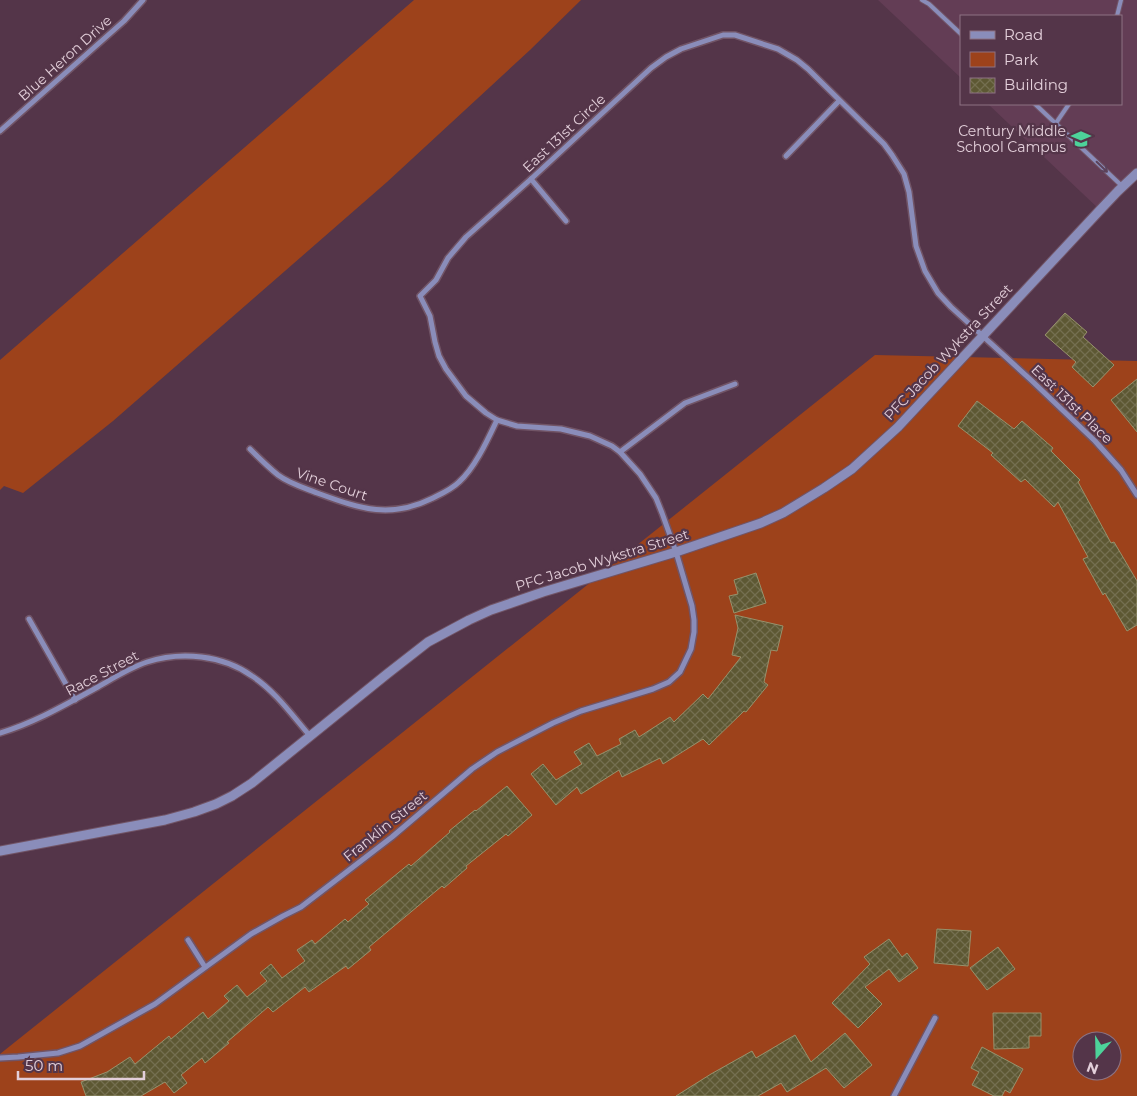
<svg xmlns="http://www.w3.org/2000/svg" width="1137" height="1096" font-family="Montserrat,sans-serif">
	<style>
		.built { fill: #633d55 }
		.green { fill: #9d421b; fill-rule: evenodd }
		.building { fill: url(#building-cross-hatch); stroke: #97926c }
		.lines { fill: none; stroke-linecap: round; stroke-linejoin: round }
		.service-casing { stroke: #715466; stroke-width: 6 }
		.minor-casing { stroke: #715466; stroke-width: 8 }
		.tertiary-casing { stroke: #715466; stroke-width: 11 }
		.service { stroke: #8a8dba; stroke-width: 4 }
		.minor { stroke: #8a8dba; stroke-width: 5 }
		.tertiary { stroke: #8a8dba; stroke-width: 9 }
		.oneway { stroke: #5c425a }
		.labels { text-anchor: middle; stroke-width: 4.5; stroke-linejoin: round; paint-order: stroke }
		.street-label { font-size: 14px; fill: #e3cfda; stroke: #543549 }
		.poi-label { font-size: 14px; fill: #e3cfda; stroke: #543549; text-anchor: end }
	</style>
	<defs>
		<pattern id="building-cross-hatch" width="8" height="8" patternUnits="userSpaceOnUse" patternTransform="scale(1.25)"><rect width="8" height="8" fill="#5d5833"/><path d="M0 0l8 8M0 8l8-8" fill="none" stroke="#746f50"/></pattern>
	</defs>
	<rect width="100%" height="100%" fill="#543549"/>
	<polygon class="built" points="878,0 1137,0 1137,173 1100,210 988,104 1121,104 1121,16 961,16 961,78"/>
	<g class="green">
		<polygon points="414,0 581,0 530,50 387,182 113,421 23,493 4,486 0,490 0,360"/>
		<path d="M 875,355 L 1137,361 L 1137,1096 L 0,1096 L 0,1054 ZM 1082,1041 L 1112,1041 L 1112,1071 L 1082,1071 Z"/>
	</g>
	<g class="building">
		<polygon points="1065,313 1087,332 1083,337 1114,365 1093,387 1072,367 1076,362 1045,335"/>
		<polygon points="1137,379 1137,432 1111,400"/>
		<polygon points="977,401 1014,429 1022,421 1053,448 1051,451 1080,480 1078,482 1111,543 1114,542 1137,581 1137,625 1127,631 1105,593 1103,595 1083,559 1088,557 1058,502 1054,507 1025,479 1021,482 991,455 993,453 958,426"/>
		<polygon points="756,573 766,603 734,613 729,596 738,594 734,580"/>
		<polygon points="735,615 783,626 777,651 771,650 764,682 768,685 746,712 744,711 709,745 703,739 663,764 660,758 622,777 619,770 581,794 577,787 556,805 531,774 543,764 556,780 582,764 574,752 589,743 597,756 621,744 619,739 635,730 639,737 670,717 674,722 703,694 708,699 741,657 732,655 738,628"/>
		<polygon points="507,786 532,815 508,836 506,834 466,866 467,868 444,888 442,886 369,947 371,950 348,969 346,966 309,992 305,987 273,1012 268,1007 227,1042 229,1043 205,1063 202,1058 181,1075 187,1083 174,1093 165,1082 141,1096 86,1096 81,1082 107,1072 130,1057 135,1064 169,1036 171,1039 203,1012 208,1019 229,1001 224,996 237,985 247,997 267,981 260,973 271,964 282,978 305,961 297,950 312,940 315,944 345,919 348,922 369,904 365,900 409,864 411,866 450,832 449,831 475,810 476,811"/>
		<polygon points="937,929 971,931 968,966 934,963"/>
		<polygon points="889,939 902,957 907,953 918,968 899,982 889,969 865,987 882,1004 858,1028 832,1003 870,964 864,957"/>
		<polygon points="998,947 1015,969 987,990 970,968"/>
		<polygon points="993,1013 1041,1013 1041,1036 1029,1036 1029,1048 994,1049"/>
		<polygon points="845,1033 872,1065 844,1088 826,1068 787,1092 781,1083 758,1096 676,1096 711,1074 752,1051 756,1058 795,1035 811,1062"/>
		<polygon points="982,1047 1023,1069 1010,1093 1005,1090 1002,1096 994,1096 972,1085 979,1072 971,1068"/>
	</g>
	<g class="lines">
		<defs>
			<g id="service">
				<polyline points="922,0 929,4 961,34"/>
				<polyline points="1117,16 1121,0"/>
				<polyline points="1035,104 1122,186"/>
				<polyline points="1056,123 1069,104"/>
			</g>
			<g id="minor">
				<polyline points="0,131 124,21 143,0"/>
				<polyline points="786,156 839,101"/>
				<polyline points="531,179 566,221"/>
				<path d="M 250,449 C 259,458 268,467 278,475 C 290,484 305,488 320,494 C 361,509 391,519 433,498 C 443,493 452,489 459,482 C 475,468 488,439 497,420"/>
				<polyline points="620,452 685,403 735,384"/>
				<polyline points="29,619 75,700"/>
				<path d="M 0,733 C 34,723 65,705 96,688 C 112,679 129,668 147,662 C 181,651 223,655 252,676 C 275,691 292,715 310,736"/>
				<polyline points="188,940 205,967"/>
				<polyline points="0,1058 18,1057 58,1053 80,1046 155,1004 251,934 283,916 301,907 392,837 472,769 497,752 553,723 581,711 653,689 669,682 680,672 691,649 694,632 694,620 692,606 676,552 662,513 656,498 640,474 620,452 612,446 590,436 561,429 517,426 497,420 486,413 466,396 446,369 439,356 435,342 430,316 420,296 436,280 448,258 466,237 531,179 651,68 666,57 681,49 723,35 735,35 778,49 797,60 808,69 884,144 892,155 904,174 909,192 916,246 925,271 938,293 951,307 1031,380 1095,441 1121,470 1137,495"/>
				<polyline points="894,1096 935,1018"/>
			</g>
			<polyline id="tertiary" points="0,851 165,820 194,812 216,804 232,796 252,783 387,674 428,642 469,620 491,610 543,592 676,552 761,523 783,513 824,488 852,469 898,427 1100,210 1118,191 1137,173"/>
		</defs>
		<use href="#service" class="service-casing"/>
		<use href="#minor" class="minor-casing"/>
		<use href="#tertiary" class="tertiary-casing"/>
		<use href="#service" class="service"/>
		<use href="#minor" class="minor"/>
		<use href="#tertiary" class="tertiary"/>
	</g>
	<defs><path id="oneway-shaft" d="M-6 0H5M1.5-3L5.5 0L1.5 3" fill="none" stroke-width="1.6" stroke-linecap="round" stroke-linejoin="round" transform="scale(1.25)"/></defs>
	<use class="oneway" href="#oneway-shaft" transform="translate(1102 167) rotate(44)"/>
	<defs>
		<symbol id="school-bare" viewBox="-9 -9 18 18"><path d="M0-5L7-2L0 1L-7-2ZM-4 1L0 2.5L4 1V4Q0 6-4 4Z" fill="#4dd39a" stroke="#543549" stroke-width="2.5" paint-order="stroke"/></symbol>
	</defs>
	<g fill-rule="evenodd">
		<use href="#school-bare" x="1067" y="125" width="28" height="28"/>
	</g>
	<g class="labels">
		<g class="street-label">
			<text transform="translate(65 58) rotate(-42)" y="5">Blue Heron Drive</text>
			<text transform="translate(564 133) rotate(-43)" y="5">East 131st Circle</text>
			<text transform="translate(948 352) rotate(-47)" y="5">PFC Jacob Wykstra Street</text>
			<text transform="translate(1072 404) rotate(44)" y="5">East 131st Place</text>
			<text transform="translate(332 484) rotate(19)" y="5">Vine Court</text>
			<text transform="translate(602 560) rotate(-17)" y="5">PFC Jacob Wykstra Street</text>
			<text transform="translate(102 673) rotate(-28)" y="5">Race Street</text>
			<text transform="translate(385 826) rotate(-39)" y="5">Franklin Street</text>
		</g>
		<g class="poi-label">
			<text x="1066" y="136">Century Middle<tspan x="1066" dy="16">School Campus</tspan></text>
		</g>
	</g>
	<rect x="960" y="15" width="162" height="90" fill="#543549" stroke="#8d7383"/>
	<rect x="970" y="31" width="25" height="8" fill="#8a8dba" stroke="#8d7383"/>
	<text x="1004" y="40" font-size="15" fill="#e3cfda">Road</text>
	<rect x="970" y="52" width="25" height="15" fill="#9d421b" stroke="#8d7383"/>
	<text x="1004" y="65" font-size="15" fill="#e3cfda">Park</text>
	<rect x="970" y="78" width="25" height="15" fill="url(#building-cross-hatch)" stroke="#8d7383"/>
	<text x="1004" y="90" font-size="15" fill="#e3cfda">Building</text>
	<g transform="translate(1097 1056) rotate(200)"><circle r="24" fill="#543549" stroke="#8d7383"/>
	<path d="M0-4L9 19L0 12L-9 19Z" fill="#4dd39a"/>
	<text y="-8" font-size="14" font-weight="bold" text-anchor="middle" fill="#e3cfda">N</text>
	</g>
	<path d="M18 1071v8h126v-8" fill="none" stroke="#e3cfda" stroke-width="2.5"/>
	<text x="25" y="1071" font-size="15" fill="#e3cfda" stroke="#543549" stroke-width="4" paint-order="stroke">50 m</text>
</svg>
